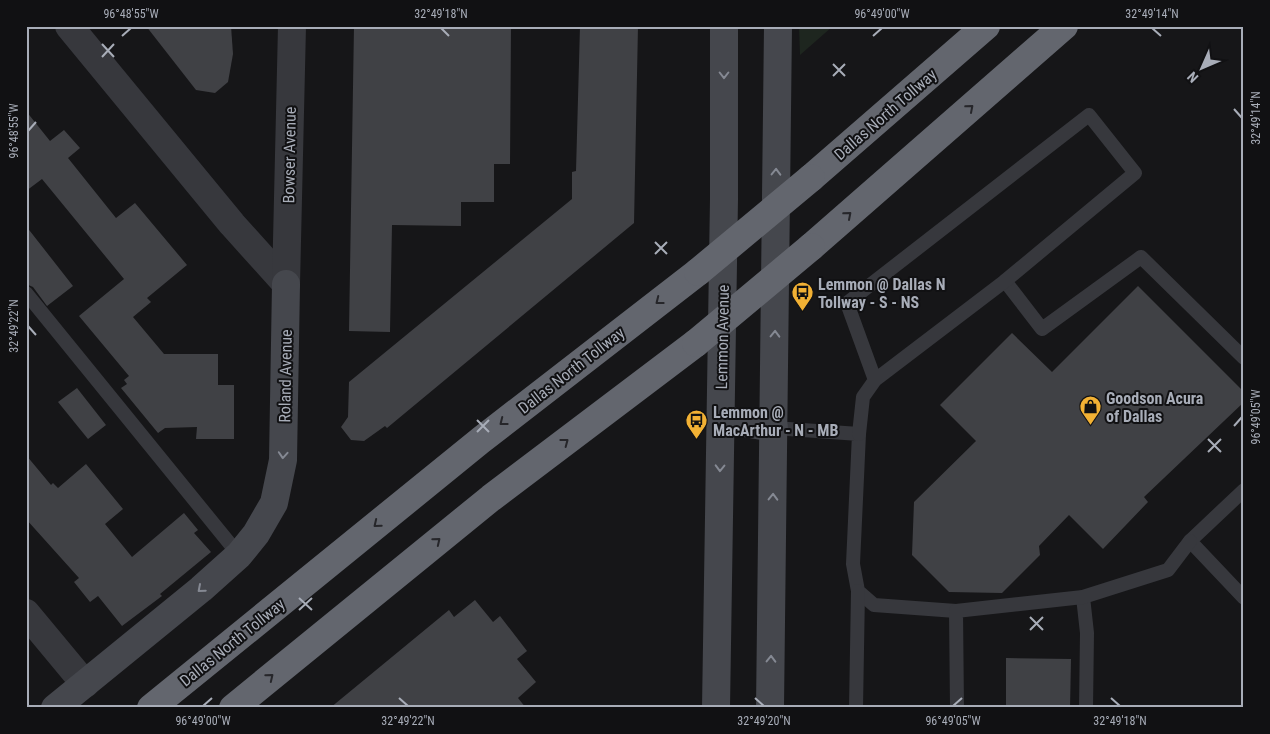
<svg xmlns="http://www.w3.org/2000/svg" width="1270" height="734" font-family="'Roboto Condensed',sans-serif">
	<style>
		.green { fill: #1e261f }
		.building { fill: #404145 }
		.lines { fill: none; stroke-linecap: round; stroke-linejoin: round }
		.lane { stroke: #37383d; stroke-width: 14 }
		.street { stroke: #37383d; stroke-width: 28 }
		.secondary { stroke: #45474d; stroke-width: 28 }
		.highway { stroke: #63666e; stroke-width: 28 }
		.highway-bridge { stroke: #63666e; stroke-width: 28 }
		.oneway { stroke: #858993 }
		.oneway2 { stroke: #26262a }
		.ticks { fill: none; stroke: #a8adb8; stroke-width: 2 }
		.labels { text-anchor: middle; stroke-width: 4; stroke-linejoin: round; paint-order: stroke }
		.street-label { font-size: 16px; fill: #a8adb8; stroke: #111113 }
		.poi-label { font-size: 16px; font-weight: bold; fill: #a8adb8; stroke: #111113; text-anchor: start }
		.neatline { fill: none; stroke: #a8adb8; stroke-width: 2 }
		.ticks-label { font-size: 12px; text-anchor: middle; fill: #a8adb8 }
	</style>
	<rect width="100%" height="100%" fill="#161618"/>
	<polygon class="green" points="799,26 833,26 800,55"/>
	<g class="building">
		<polygon points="146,26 231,26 233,54 228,82 215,93 196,90"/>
		<polygon points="354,26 511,26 510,164 494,164 494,202 461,202 461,226 392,225 390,332 349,331"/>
		<polygon points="580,26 638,26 634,223 387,428 385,426 364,441 351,440 341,427 348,417 349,382 572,199 572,172 576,171"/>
		<polygon points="26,111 50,141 64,130 80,148 68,158 116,218 135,203 187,265 147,298 151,302 133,317 164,354 218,354 218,385 234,385 234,439 196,439 197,427 165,428 158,433 121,388 127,384 124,380 129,376 79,316 124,279 42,179 26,191"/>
		<polygon points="26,226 73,286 47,306 33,287 26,284"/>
		<polygon points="1138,286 1244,392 1244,402 1144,497 1148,502 1103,549 1069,515 1039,546 1040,555 1002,593 949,592 912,555 914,502 976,441 940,405 1012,333 1052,372"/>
		<polygon points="77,388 106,425 88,439 58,402"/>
		<polygon points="26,455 51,485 53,483 58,488 86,464 123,509 105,524 132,557 184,513 198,530 194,533 211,552 160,594 162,596 122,626 98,596 90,602 74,582 79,578 26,519"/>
		<polygon points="475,600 493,622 500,616 527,651 517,659 536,682 518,698 526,708 330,708 449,610 454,617"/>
		<polygon points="1006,658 1071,659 1070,708 1006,708"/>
	</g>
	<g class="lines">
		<g class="lane">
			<polyline points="1005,281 1042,329 1141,257 1244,358"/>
			<polyline points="26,293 239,555"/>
			<polyline points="774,428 859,434 853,564 858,591 874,605 956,611"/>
			<polyline points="859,434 863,397 875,380 1005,281 1135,173 1089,115 847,303 875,380"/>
			<polyline points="1244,490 1190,541 1244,598"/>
			<polyline points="1083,597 1087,633 1086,708"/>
			<polyline points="856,708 858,591"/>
			<polyline points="957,708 956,611 1083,597 1168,570 1190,541"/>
		</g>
		<g class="street">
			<polyline points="69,26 232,224 286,284"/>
			<polyline points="286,284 292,26"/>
			<polyline points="26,613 85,684"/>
		</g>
		<g class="secondary">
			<polyline points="721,419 774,428"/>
			<polyline points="55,708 201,589 239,555 256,534 274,503 283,460 286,284"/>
			<polyline points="716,708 724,199 724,26"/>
			<polyline points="770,708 778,26"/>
		</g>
		<g class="highway">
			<polyline points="811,178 986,26"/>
			<polyline points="811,247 1064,26"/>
			<polyline points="151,708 481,440 698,272"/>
			<polyline points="233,708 491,498 696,343"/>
		</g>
		<g class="highway-bridge">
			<polyline points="698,272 811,178"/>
			<polyline points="696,343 811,247"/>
		</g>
	</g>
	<defs><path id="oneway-chevron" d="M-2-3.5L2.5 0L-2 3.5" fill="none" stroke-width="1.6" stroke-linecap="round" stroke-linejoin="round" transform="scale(1.25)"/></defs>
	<g class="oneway">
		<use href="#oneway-chevron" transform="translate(724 75) rotate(90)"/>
		<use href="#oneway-chevron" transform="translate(776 172) rotate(-89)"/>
		<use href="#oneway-chevron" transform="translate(775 334) rotate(-89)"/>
		<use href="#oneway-chevron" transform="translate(283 455) rotate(94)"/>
		<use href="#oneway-chevron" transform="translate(720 468) rotate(91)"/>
		<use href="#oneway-chevron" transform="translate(773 497) rotate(-89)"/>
		<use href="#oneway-chevron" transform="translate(201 589) rotate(139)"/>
		<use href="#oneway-chevron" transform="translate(771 659) rotate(-89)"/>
	</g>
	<g class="oneway2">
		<use href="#oneway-chevron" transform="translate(970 108) rotate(-41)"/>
		<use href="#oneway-chevron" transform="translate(848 215) rotate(-41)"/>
		<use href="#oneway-chevron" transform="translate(659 301) rotate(142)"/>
		<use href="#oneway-chevron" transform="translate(503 422) rotate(142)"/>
		<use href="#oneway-chevron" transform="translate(565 442) rotate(-37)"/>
		<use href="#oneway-chevron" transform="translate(377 524) rotate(141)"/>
		<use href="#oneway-chevron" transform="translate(437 541) rotate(-39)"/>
		<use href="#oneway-chevron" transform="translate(270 677) rotate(-39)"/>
	</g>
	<path class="ticks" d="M 441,28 L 449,36M 1152,28 L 1161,36M 122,36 L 131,28M 873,36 L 882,28M 102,44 L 114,57M 102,57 L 114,44M 833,64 L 845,76M 833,76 L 845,64M 1234,109 L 1242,118M 28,131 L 36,122M 655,242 L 667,254M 655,254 L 667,242M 28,326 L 36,335M 477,420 L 489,432M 1234,426 L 1242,417M 477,432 L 489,420M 1208,439 L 1221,452M 1208,452 L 1221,439M 299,598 L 312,610M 299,610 L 312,598M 1030,617 L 1043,630M 1030,630 L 1043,617M 399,698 L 408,706M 755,698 L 764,706M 1111,698 L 1120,706M 203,706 L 212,698M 953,706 L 962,698"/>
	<defs>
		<symbol id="bus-pin" viewBox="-11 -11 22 30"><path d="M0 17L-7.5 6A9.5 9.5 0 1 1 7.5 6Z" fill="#f2b134" stroke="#111113"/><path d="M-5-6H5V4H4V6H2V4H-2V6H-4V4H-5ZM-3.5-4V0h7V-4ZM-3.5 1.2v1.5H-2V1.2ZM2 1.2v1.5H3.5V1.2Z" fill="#111"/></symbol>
		<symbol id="shop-pin" viewBox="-11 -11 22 30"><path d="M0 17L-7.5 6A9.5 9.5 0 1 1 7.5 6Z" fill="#f2b134" stroke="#111113"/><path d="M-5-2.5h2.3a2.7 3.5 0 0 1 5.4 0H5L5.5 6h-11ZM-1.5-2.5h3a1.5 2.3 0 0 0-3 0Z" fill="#111"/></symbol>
	</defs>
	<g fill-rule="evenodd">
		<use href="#bus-pin" x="790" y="280" width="25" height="34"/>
		<use href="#shop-pin" x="1078" y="394" width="25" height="34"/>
		<use href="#bus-pin" x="684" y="408" width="25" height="34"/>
	</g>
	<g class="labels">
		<g class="street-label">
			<text transform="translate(885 114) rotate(-41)" y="6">Dallas North Tollway</text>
			<text transform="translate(289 155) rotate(-89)" y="6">Bowser Avenue</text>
			<text transform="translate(722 337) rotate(-89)" y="6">Lemmon Avenue</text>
			<text transform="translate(571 370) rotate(-38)" y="6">Dallas North Tollway</text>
			<text transform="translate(285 376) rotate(-89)" y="6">Roland Avenue</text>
			<text transform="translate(232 642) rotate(-39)" y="6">Dallas North Tollway</text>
		</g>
		<g class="poi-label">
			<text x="818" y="290">Lemmon @ Dallas N<tspan x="818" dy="18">Tollway - S - NS</tspan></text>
			<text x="1106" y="404">Goodson Acura<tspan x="1106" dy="18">of Dallas</tspan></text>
			<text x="713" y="418">Lemmon @<tspan x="713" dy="18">MacArthur - N - MB</tspan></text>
		</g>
	</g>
	<rect width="1270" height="734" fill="none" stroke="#111113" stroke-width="55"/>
	<g transform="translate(1202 68) rotate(225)" stroke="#111113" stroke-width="4" paint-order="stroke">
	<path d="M0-4L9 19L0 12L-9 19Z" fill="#a8adb8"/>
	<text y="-8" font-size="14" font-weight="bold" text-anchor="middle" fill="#a8adb8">N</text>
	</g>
	<rect x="28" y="28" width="1214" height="678" class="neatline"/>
	<g class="ticks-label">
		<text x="131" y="18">96°48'55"W</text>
		<text x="441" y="18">32°49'18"N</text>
		<text x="882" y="18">96°49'00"W</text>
		<text x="1152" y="18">32°49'14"N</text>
		<text transform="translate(1256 118) rotate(-90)" y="4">32°49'14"N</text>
		<text transform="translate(14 131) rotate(-90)" y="4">96°48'55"W</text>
		<text transform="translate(14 326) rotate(-90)" y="4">32°49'22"N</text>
		<text transform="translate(1256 417) rotate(-90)" y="4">96°49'05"W</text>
		<text x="203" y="725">96°49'00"W</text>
		<text x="408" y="725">32°49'22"N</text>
		<text x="764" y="725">32°49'20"N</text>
		<text x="953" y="725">96°49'05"W</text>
		<text x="1120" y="725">32°49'18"N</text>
	</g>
</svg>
